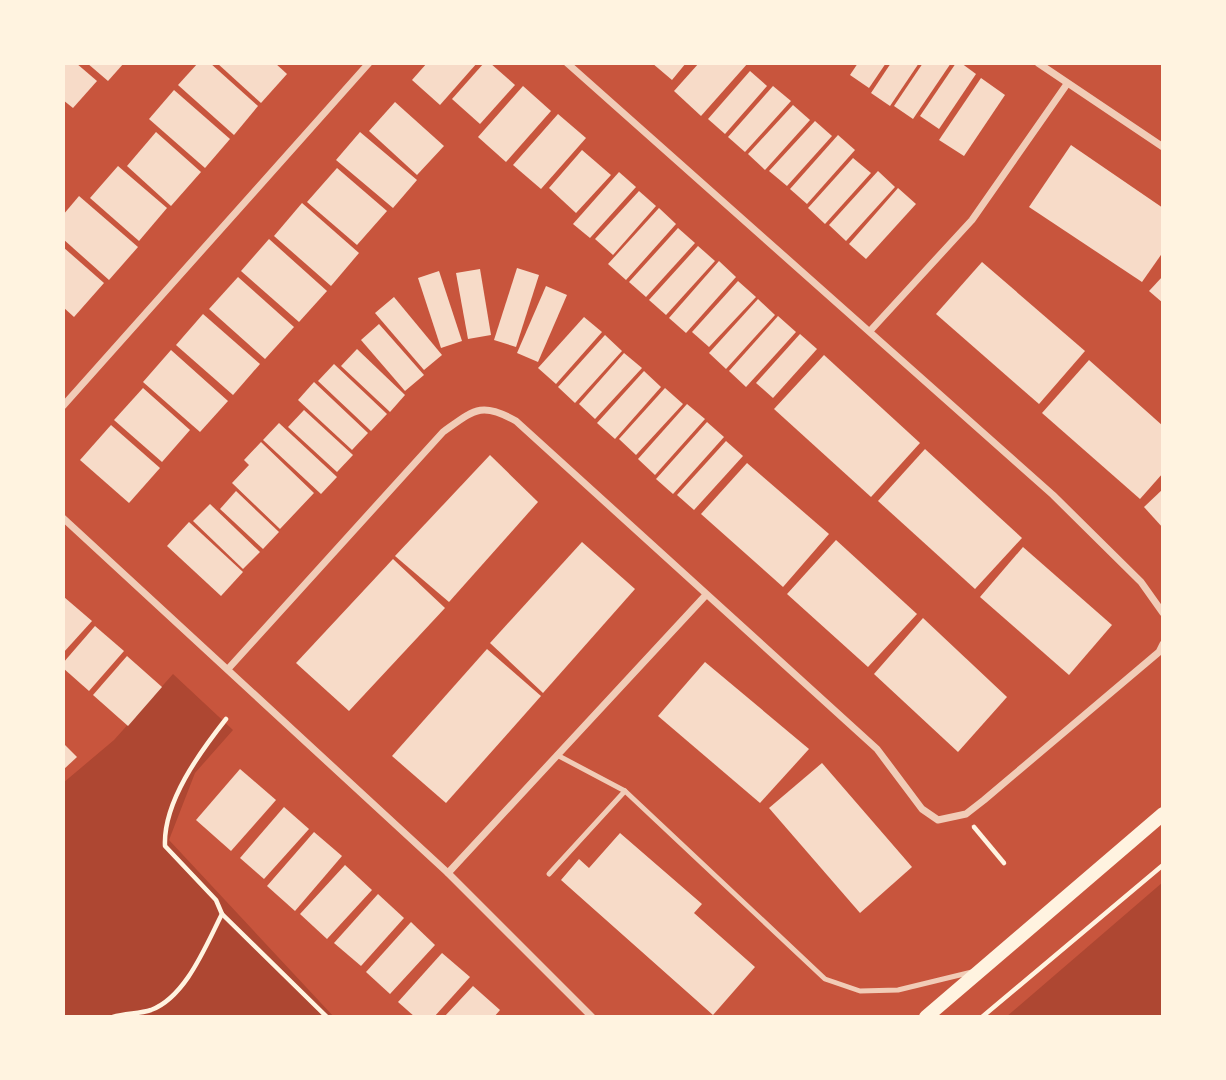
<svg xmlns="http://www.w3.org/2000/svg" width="1226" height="1080" font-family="'Work Sans',sans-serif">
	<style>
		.green { fill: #ae4732 }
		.building { fill: #f7dbc8 }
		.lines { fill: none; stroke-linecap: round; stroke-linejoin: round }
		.path { stroke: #fff3e0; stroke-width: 4.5 }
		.service { stroke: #f1ccb7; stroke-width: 5 }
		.minor { stroke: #f1ccb7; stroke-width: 7 }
		.secondary { stroke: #fff3e0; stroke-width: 14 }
	</style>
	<rect width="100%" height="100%" fill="#c8553d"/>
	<g class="green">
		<polygon points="173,674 233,730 195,773 169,840 334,1017 63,1017 63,783 114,740"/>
		<polygon points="1163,882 1163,1017 1006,1017"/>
	</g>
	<g class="building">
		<polygon points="63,63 76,63 97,81 73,108 63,100"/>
		<polygon points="87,63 124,63 108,81"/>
		<polygon points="198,63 210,63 258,106 234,135 178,85"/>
		<polygon points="217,63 275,63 287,74 261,103"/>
		<polygon points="427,63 477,63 440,105 412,80"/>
		<polygon points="484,63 490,63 515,85 480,124 452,99"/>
		<polygon points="652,63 686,63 672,80"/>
		<polygon points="699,63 748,63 701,116 674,91"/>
		<polygon points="858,63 886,63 869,88 850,75"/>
		<polygon points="891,63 919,63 890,106 871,93"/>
		<polygon points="923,63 951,63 913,119 894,106"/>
		<polygon points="956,63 961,63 976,74 939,129 920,116"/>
		<polygon points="750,71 767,86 725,134 708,119"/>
		<polygon points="981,78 1005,95 964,156 939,140"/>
		<polygon points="523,86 551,111 506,162 478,137"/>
		<polygon points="773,86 791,101 745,152 728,137"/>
		<polygon points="174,90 230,139 205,168 149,119"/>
		<polygon points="395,102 444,146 417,175 369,131"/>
		<polygon points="793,105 810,120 765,170 748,154"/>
		<polygon points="558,114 586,138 541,189 513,165"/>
		<polygon points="815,121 832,136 787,186 769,171"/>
		<polygon points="156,132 201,172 171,206 127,166"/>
		<polygon points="360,132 417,180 393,208 336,160"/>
		<polygon points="838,135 855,150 807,204 790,189"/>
		<polygon points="1071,145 1163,208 1163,252 1142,282 1029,207"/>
		<polygon points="582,150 611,175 576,213 549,188"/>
		<polygon points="853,158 871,173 825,224 808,208"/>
		<polygon points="118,166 167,208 139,241 90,198"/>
		<polygon points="337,168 387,211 357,245 307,202"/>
		<polygon points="878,171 895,187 846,241 829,225"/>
		<polygon points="619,172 636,187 590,238 573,224"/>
		<polygon points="898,188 916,204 866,259 849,244"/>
		<polygon points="639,191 656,206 613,255 595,239"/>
		<polygon points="79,196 138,247 109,280 63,239 63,215"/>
		<polygon points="302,203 359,253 331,286 274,236"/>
		<polygon points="659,208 676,224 626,280 608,264"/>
		<polygon points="678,228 695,243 646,297 629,282"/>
		<polygon points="269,239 327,291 299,322 241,271"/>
		<polygon points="698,246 715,261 666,315 649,300"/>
		<polygon points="63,247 104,283 74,317 63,307"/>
		<polygon points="719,261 736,277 686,333 669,318"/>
		<polygon points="982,262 1085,351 1039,404 936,314"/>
		<polygon points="517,268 539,275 516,347 494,340"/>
		<polygon points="480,269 491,335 468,339 456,273"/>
		<polygon points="439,271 462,341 441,348 418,278"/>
		<polygon points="1163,276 1163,303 1149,291"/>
		<polygon points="238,277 294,327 265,359 209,309"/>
		<polygon points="738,281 756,297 709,347 692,332"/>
		<polygon points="546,286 567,295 538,362 517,353"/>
		<polygon points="394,297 442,355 424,370 375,313"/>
		<polygon points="758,299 775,315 726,369 709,353"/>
		<polygon points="203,314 260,364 233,395 176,345"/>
		<polygon points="778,316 796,332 746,387 729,371"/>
		<polygon points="584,317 602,332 556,384 538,368"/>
		<polygon points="379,324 424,375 405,391 361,340"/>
		<polygon points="800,334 817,349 773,398 756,383"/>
		<polygon points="605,335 622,351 575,403 558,387"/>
		<polygon points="357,349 405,395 390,412 341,366"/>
		<polygon points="171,350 228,401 200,432 143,382"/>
		<polygon points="624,353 642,368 595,419 579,404"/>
		<polygon points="824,355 920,443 871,497 774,409"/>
		<polygon points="1089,360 1163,426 1163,473 1140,499 1042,413"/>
		<polygon points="334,364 387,414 371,431 318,381"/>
		<polygon points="644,371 661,387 615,439 597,423"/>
		<polygon points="314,382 368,433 352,450 298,400"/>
		<polygon points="143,388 190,430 162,462 114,420"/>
		<polygon points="665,388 683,404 636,455 619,439"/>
		<polygon points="687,404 705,419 655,475 638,459"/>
		<polygon points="304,410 353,455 337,472 288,427"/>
		<polygon points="707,422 724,437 673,494 656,479"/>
		<polygon points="279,423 337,477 321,494 263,440"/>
		<polygon points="111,425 160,468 129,503 80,460"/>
		<polygon points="726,441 743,456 694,510 677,495"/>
		<polygon points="261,442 314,493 280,529 232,483 249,465 244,460"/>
		<polygon points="925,449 1022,538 975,589 878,501"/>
		<polygon points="490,455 538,502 449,602 395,556"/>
		<polygon points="747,463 829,534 783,587 701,514"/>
		<polygon points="1163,489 1163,528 1144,507"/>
		<polygon points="236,491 279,532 263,549 220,509"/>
		<polygon points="210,504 260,552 243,569 193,521"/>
		<polygon points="189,522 243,572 221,596 167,546"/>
		<polygon points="836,540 917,614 868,667 787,594"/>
		<polygon points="582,542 635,589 543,693 490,643"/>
		<polygon points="1023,547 1112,625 1069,675 980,597"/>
		<polygon points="393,559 445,608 349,711 296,663"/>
		<polygon points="64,597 92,621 63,653 63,599"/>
		<polygon points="923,618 1007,697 958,752 874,674"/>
		<polygon points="95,626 124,651 89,691 63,668 63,663"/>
		<polygon points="487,649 541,696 446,803 392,756"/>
		<polygon points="127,656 162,687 128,726 93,695"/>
		<polygon points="705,662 809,749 760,803 658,716"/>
		<polygon points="63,743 77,757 63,770"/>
		<polygon points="822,763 912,867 860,913 769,808"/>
		<polygon points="240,769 276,800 231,851 196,820"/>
		<polygon points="284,807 309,829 264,879 240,858"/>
		<polygon points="314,832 342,856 295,911 267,886"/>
		<polygon points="620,833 702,904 694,913 755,967 713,1015 561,880 579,859 589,868"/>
		<polygon points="345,865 372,890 327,939 300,914"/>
		<polygon points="378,894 404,918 361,966 334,943"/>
		<polygon points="411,922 435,945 390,994 366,972"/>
		<polygon points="442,953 470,977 434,1017 415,1017 398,1002"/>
		<polygon points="473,986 500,1010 494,1017 444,1017"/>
	</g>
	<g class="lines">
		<g class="path">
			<path d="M 226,719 C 200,752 163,802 165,846 L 216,900 L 222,914 L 327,1017"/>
			<polyline points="974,827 1004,863"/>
			<path d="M 113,1017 C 125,1013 139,1014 151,1010 C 186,997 206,945 222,914"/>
			<polyline points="982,1017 1163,865"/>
		</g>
		<g class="service">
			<polyline points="557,755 625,791 825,979 860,991 898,990 972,972"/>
			<polyline points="549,874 625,791"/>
		</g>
		<g class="minor">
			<polyline points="567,63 1053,495 1141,582 1163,613"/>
			<polyline points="1038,63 1163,147"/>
			<polyline points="870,331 972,220 1067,84"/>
			<polyline points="63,406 369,63"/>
			<polyline points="63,518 448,873 592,1017"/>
			<path d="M 228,669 L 443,432 C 474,410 481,401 516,421 L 877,749 L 922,809 L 938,820 L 966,814 L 984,800 L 1159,652 L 1163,644"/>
			<polyline points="448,873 705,596"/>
		</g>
		<polyline class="secondary" points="926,1017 1163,814"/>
	</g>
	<rect width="1226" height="1080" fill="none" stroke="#fff3e0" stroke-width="130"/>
</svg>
